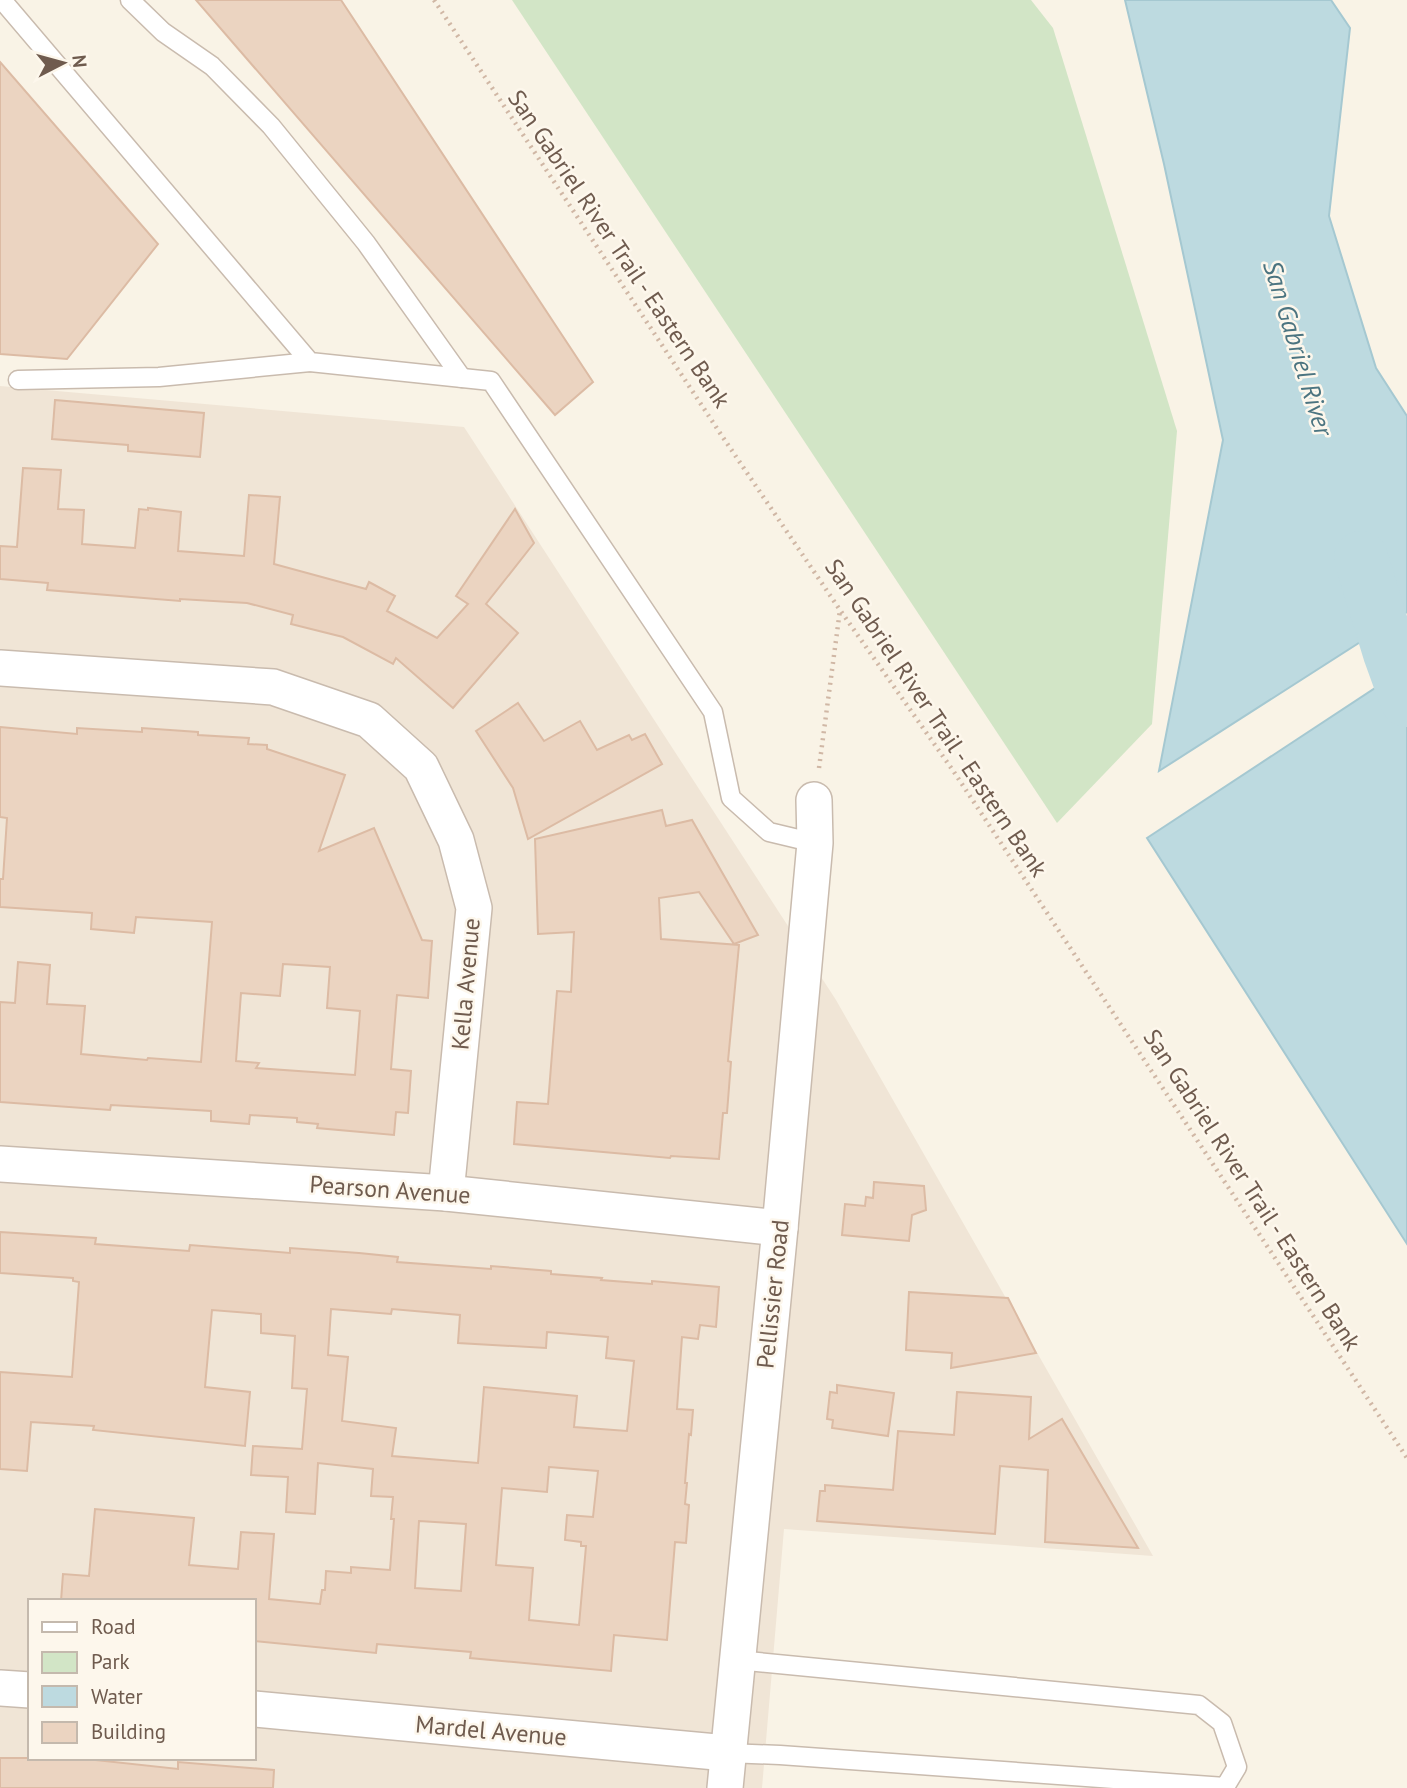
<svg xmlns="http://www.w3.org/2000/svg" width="1407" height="1788" font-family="'PT Sans',sans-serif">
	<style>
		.residential { fill: #f0e5d6; fill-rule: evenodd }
		.green { fill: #d2e5c6 }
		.water { fill: #bddae0; stroke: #a5c8d1; stroke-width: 2 }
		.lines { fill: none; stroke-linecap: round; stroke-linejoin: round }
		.river { stroke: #bddae0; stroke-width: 54 }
		.building { fill: #ebd4c1; stroke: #dcbba4; stroke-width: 2; fill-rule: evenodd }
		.lane-casing { stroke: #c9bbae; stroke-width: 21 }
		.street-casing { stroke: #c9bbae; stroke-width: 38 }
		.path { stroke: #d0b7a5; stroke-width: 4.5; stroke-dasharray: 2 5; stroke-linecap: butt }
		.lane { stroke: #fff; stroke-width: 18 }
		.street { stroke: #fff; stroke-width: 35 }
		.labels { text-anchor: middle; stroke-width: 5; stroke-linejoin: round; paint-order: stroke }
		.street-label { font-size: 24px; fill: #6f5b4e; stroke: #fdf7ec }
		.water-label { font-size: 26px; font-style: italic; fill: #4b7480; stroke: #fdf7ec }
	</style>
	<rect width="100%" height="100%" fill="#f9f3e6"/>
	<path class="residential" d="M 0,386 L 464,427 L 836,1000 L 1153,1556 L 784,1529 L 762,1788 L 0,1788 ZM 30,1601 L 254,1601 L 254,1758 L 30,1758 Z"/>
	<polygon class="green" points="512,0 1031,0 1053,28 1177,431 1152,724 1057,823"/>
	<g class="water">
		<polygon points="1125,0 1331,0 1350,28 1329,216 1376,368 1407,416 1407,612 1159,771 1223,440 1164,164"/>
		<polygon points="1407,667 1407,1244 1147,838"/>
	</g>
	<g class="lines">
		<polyline class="river" points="1361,558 1390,653 1407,700"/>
	</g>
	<g class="building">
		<polygon points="196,0 341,0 593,382 555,415"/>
		<polygon points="0,62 158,244 67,359 0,354"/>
		<polygon points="55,400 204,413 200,457 128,451 128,445 52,439"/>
		<polygon points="23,468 61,470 58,509 84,510 82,544 135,548 139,509 148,510 148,508 181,512 178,551 244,556 249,495 280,497 274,564 366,589 369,582 395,596 387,611 437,638 468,604 456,596 515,509 534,543 486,604 518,633 453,708 396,658 393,664 343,637 291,624 293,615 247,603 180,599 180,601 156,599 47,590 48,583 0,579 0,546 17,547"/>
		<polygon points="518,703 544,741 580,721 597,750 629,735 632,740 645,734 662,764 528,839 513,788 476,731"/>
		<path d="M 0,727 L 77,734 L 77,728 L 142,732 L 142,728 L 198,732 L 198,735 L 249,738 L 248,744 L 267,745 L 267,749 L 345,775 L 319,851 L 374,828 L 422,940 L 432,941 L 428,998 L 397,995 L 391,1069 L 411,1071 L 408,1113 L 396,1112 L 394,1135 L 317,1128 L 318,1124 L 297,1122 L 297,1118 L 250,1115 L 249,1124 L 211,1121 L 211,1111 L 111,1105 L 110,1110 L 0,1102 L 0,1002 L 15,1003 L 18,962 L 50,965 L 47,1004 L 85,1006 L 81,1054 L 147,1060 L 148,1058 L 201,1062 L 212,922 L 136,917 L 134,933 L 91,929 L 92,913 L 0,907 L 0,879 L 3,879 L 7,818 L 0,817 ZM 283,964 L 330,967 L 327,1008 L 360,1011 L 355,1075 L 256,1068 L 259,1063 L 236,1061 L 241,993 L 280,996 Z"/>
		<polygon points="662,810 666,826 692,820 758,935 734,944 699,892 659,898 661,939 739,945 728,1061 731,1062 727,1113 723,1113 719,1159 671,1156 670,1158 514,1144 517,1102 548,1104 557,991 571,992 574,932 538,934 535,839"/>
		<polygon points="874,1182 924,1186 926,1210 912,1215 909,1241 842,1235 845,1204 865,1206 866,1197 873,1198"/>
		<path d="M 0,1232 L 96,1238 L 95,1244 L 189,1251 L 190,1245 L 290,1253 L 290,1248 L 359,1253 L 398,1257 L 397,1262 L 491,1269 L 491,1266 L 551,1271 L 551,1274 L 602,1278 L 601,1280 L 652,1284 L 652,1281 L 719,1287 L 716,1327 L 700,1325 L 698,1339 L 682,1337 L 677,1409 L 693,1410 L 691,1435 L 689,1434 L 685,1483 L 687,1483 L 685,1504 L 689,1505 L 686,1543 L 675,1542 L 667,1640 L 614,1635 L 611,1671 L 470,1658 L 471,1652 L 377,1644 L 376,1653 L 254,1641 L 254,1601 L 61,1601 L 63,1574 L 89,1576 L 95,1509 L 194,1518 L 189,1565 L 238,1569 L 241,1532 L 274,1534 L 269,1599 L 320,1604 L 322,1590 L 325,1590 L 326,1571 L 351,1573 L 351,1567 L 390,1570 L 394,1519 L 391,1519 L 393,1497 L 371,1496 L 373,1469 L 318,1463 L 315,1514 L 286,1512 L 288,1477 L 251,1475 L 253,1446 L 302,1449 L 307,1389 L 292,1388 L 295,1336 L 261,1333 L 261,1314 L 212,1310 L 205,1387 L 250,1392 L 245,1446 L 93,1430 L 94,1426 L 31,1422 L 27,1471 L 0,1469 L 0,1372 L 72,1377 L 79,1282 L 73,1281 L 73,1278 L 0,1273 ZM 331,1309 L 391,1314 L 392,1309 L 460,1315 L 458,1343 L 546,1348 L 547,1332 L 608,1337 L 606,1358 L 634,1361 L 627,1431 L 574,1427 L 577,1396 L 484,1387 L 478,1463 L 392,1456 L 396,1428 L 342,1421 L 348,1357 L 328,1355 ZM 549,1467 L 598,1471 L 593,1517 L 567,1515 L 565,1540 L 581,1542 L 581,1546 L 586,1546 L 579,1625 L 529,1620 L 533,1568 L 496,1565 L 502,1488 L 547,1492 ZM 419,1521 L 466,1524 L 461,1591 L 415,1588 Z"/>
		<polygon points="909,1292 1008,1298 1036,1353 951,1368 952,1353 906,1350"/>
		<polygon points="837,1385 894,1393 888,1436 832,1428 833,1420 827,1419 830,1392 837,1393"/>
		<polygon points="957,1392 1031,1397 1029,1439 1062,1419 1138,1548 1045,1542 1048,1470 1000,1466 995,1534 817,1521 820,1491 825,1491 825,1485 893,1490 898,1431 954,1435"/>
		<polygon points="0,1758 77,1758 178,1769 178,1762 274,1770 273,1788 0,1788"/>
	</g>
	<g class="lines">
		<defs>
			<g id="lane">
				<polyline points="2,0 310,362 491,381 713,712 731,798 769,832 815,843"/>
				<polyline points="130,0 163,32 212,66 271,126 366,243 462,378"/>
				<polyline points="18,380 159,377 310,362"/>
				<polyline points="727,1753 780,1755 1225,1787 1237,1767 1222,1723 1199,1705 737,1660"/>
			</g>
			<g id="street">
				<polyline points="0,668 273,687 369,720 421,767 456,840 474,908 446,1193"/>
				<polyline points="0,1164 446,1193 780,1228"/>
				<polyline points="0,1688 30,1690"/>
				<polyline points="254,1709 727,1753"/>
				<polyline points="725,1788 780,1228 815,843 814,800"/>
			</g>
		</defs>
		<use href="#lane" class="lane-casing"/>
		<use href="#street" class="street-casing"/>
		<g class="path">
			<polyline points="434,0 722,436 840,610 954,772 1407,1458"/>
			<polyline points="819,768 840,610"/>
		</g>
		<use href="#lane" class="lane"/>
		<use href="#street" class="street"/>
	</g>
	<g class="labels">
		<g class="street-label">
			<text transform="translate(619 249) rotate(56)" y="8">San Gabriel River Trail - Eastern Bank</text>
			<text transform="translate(936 718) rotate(56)" y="8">San Gabriel River Trail - Eastern Bank</text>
			<text transform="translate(466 984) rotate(-85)" y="8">Kella Avenue</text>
			<text transform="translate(390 1190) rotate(4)" y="8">Pearson Avenue</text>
			<text transform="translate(1252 1190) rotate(57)" y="8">San Gabriel River Trail - Eastern Bank</text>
			<text transform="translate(773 1294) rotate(-84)" y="8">Pellissier Road</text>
			<text transform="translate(491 1731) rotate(5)" y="8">Mardel Avenue</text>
		</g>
		<g class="water-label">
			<text transform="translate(1298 348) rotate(73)" y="9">San Gabriel River</text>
		</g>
	</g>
	<rect x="28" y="1599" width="228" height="161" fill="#fdf7ec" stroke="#c4b9ad" stroke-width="2"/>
	<rect x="42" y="1622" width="35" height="10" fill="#ffffff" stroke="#c4b9ad" stroke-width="2"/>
	<text x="91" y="1634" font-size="21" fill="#6f5b4e">Road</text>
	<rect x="42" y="1652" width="35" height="21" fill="#d2e5c6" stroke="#c4b9ad" stroke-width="2"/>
	<text x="91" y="1669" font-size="21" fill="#6f5b4e">Park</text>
	<rect x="42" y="1686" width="35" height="21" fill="#bddae0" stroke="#c4b9ad" stroke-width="2"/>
	<text x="91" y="1704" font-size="21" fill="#6f5b4e">Water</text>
	<rect x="42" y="1722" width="35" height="21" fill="#ebd4c1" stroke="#c4b9ad" stroke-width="2"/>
	<text x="91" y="1739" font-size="21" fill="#6f5b4e">Building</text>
	<g transform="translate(63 63) rotate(84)" stroke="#fdf7ec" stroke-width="5" paint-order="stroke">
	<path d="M0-5L12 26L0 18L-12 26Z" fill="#6f5b4e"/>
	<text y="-10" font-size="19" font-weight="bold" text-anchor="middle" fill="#6f5b4e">N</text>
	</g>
</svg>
